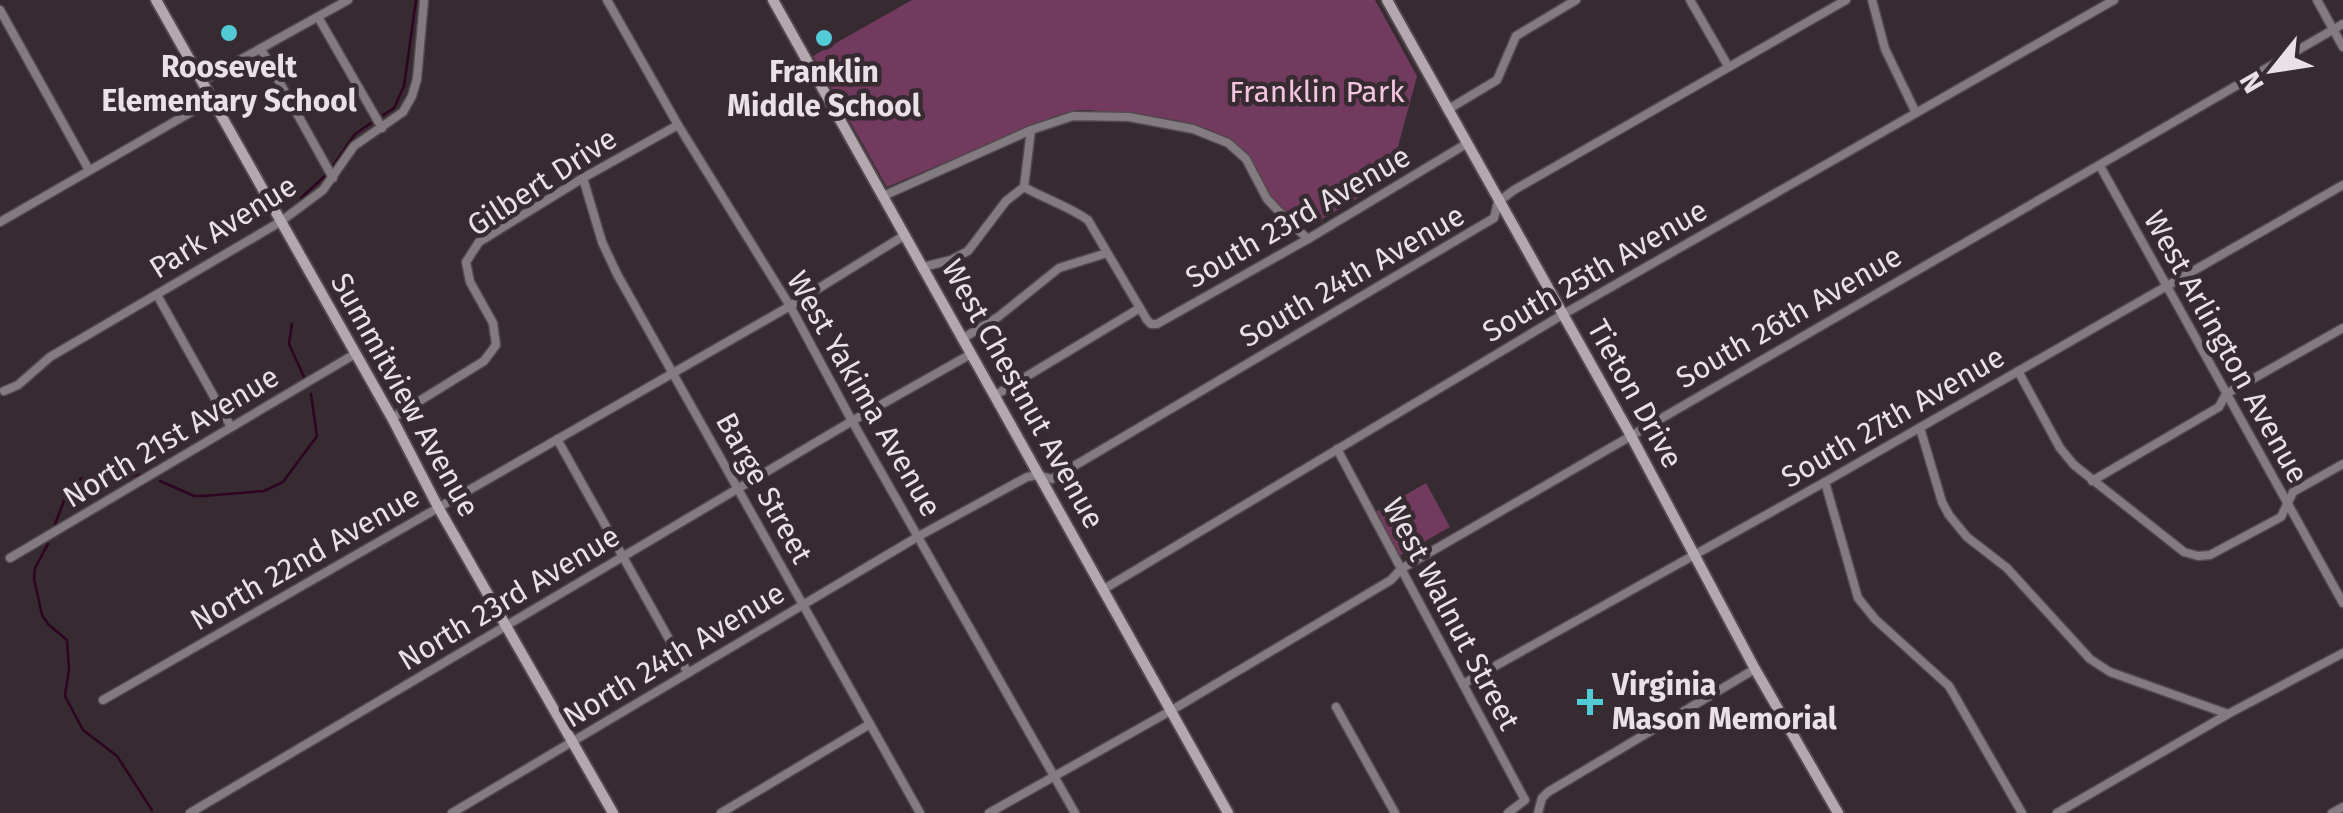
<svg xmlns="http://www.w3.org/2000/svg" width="2343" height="813" font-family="'Fira Sans',sans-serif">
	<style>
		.green { fill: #723a5e }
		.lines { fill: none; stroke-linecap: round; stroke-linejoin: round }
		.stream { stroke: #2d0421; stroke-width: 2.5 }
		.street-casing { stroke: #53484e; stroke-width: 11 }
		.secondary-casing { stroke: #53484e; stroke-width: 14 }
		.street { stroke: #827c80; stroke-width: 8 }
		.secondary { stroke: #b2a8ae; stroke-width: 10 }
		.poi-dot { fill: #52cbd7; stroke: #362b31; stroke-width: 4 }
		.labels { text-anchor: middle; stroke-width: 9; stroke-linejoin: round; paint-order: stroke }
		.poi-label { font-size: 30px; font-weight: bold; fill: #e9e1e6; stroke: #362b31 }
		.park-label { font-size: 30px; fill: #f4c5e0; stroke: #362b31 }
		.street-label { font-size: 30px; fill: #e9e1e6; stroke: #362b31 }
	</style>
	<rect width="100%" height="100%" fill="#362b31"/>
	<g class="green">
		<path d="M 912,0 L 1375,0 L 1417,76 L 1396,154 L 1387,173 L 1388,180 L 1314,224 C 1271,224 1261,163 1231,141 C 1194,115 1134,116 1089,110 L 1079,110 L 1055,116 L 887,187 L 813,56 Z"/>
		<polygon points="1426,483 1450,527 1399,556 1374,513"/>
	</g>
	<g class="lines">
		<g class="stream">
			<polyline points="383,115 394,108 404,86 416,0"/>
			<polyline points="331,169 355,134 371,123"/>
			<polyline points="301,198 326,175"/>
			<polyline points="292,324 289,344 304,377"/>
			<polyline points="160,481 194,496 202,496 264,491 283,482 317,436 311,394"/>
			<polyline points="55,524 67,493 80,479 140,475"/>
			<polyline points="48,544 35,568 34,579 42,615 48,624 67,640 69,669 65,696 83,730 117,756 152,810"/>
		</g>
		<defs>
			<g id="street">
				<polyline points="607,0 678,125 790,306 852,421 1075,813"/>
				<polyline points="1690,0 1728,66"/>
				<polyline points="1872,0 1885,49 1916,113"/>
				<polyline points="2317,0 2343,47"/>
				<polyline points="0,10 89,170"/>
				<polyline points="318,17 382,128"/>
				<polyline points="261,49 333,178"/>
				<polyline points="202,81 348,0"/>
				<polyline points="1447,110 1497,80 1516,36 1576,0"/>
				<path d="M 1031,130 L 1024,187 C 1045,199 1068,206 1088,220 L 1147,320 L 1151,324 L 1157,324 L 1308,239 L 1466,144"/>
				<polyline points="2100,166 2343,603"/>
				<polyline points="583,178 602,242 617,274 920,813"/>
				<polyline points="883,196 1031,130 1073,116 1129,117 1193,129 1228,143 1246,159 1267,199 1288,221 1308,239"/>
				<polyline points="0,222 212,100"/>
				<polyline points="923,267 951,260 968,251 1006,201 1024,187"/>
				<polyline points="157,295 231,427"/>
				<polyline points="962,339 998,317 1059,268 1107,253"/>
				<polyline points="2018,371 2060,448 2074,465 2184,552 2198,556 2210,555 2281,517 2293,492 2343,464"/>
				<polyline points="4,391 18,385 50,357 280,222 323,190 354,146 403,112 412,96 417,79 424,0"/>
				<polyline points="994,396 1140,308"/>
				<polyline points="392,418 484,361 496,345 493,323 470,282 466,262 479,242 583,178 678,125"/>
				<polyline points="1920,428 1942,502 1949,515 1967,537 2007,568 2090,659 2110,672 2228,714"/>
				<polyline points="557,439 688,673"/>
				<polyline points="1337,449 1525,800 1508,813"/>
				<polyline points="2092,481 2219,407 2226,394 2343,328"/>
				<polyline points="1825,482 1858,598 1875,619 1949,686 2022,813"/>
				<polyline points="10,558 355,354"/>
				<polyline points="1104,589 1562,315 2114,0"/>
				<polyline points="1463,684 1825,482 2343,185"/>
				<polyline points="103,700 790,306 905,235"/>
				<polyline points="1336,707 1395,813"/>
				<polyline points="190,813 852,421 971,354"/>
				<polyline points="452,813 919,536 1027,477 1038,475 1052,479 1494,218 1498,202 1514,190 1846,0"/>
				<polyline points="721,813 870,724"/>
				<polyline points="989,813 1172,710 1391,580 1401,569 2343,24"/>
				<polyline points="1538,813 1542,798 1548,792 1755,669"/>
				<polyline points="2057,813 2228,714 2343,653"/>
				<polyline points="2332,813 2343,807"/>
			</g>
			<g id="secondary">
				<polyline points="156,0 392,418 438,507 613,813"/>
				<polyline points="773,0 1228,813"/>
				<polyline points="1387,0 1630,434 1755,669 1838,813"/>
			</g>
		</defs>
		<use href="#street" class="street-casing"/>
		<use href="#secondary" class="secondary-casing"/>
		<use href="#street" class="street"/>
		<use href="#secondary" class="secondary"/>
	</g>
	<g class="poi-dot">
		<circle cx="229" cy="33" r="10"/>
		<circle cx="824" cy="38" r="10"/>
		<path d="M1585 687h10v10h10v10h-10v10h-10v-10h-10v-10h10z"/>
	</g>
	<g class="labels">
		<g class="poi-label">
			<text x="229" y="77">Roosevelt<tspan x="229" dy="34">Elementary School</tspan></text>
			<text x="824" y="82">Franklin<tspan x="824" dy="34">Middle School</tspan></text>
			<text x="1612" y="695" text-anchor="start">Virginia<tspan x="1612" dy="34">Mason Memorial</tspan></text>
		</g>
		<g class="park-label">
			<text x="1317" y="102">Franklin Park</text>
		</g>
		<g class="street-label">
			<text transform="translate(542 182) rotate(-33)" y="10">Gilbert Drive</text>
			<text transform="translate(1298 217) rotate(-30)" y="10">South 23rd Avenue</text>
			<text transform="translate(223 227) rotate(-32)" y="10">Park Avenue</text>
			<text transform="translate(1595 271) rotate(-30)" y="10">South 25th Avenue</text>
			<text transform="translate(1352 276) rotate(-30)" y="10">South 24th Avenue</text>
			<text transform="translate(1789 317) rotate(-30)" y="10">South 26th Avenue</text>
			<text transform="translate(2226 347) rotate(61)" y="10">West Arlington Avenue</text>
			<text transform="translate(864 394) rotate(60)" y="10">West Yakima Avenue</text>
			<text transform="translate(1023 394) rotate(61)" y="10">West Chestnut Avenue</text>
			<text transform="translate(1635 394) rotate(61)" y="10">Tieton Drive</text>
			<text transform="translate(405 395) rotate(61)" y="10">Summitview Avenue</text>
			<text transform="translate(1893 417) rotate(-30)" y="10">South 27th Avenue</text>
			<text transform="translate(171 437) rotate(-31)" y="10">North 21st Avenue</text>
			<text transform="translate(764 488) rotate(61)" y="10">Barge Street</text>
			<text transform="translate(305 558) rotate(-30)" y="10">North 22nd Avenue</text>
			<text transform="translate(509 598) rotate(-31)" y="10">North 23rd Avenue</text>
			<text transform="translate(1451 614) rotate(62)" y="10">West Walnut Street</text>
			<text transform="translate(674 655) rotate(-31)" y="10">North 24th Avenue</text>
		</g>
	</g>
	<g transform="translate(2273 70) rotate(240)" stroke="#362b31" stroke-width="8" paint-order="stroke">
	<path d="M0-8L18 38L0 25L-18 38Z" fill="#e9e1e6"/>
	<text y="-15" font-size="28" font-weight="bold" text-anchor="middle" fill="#e9e1e6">N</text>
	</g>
</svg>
